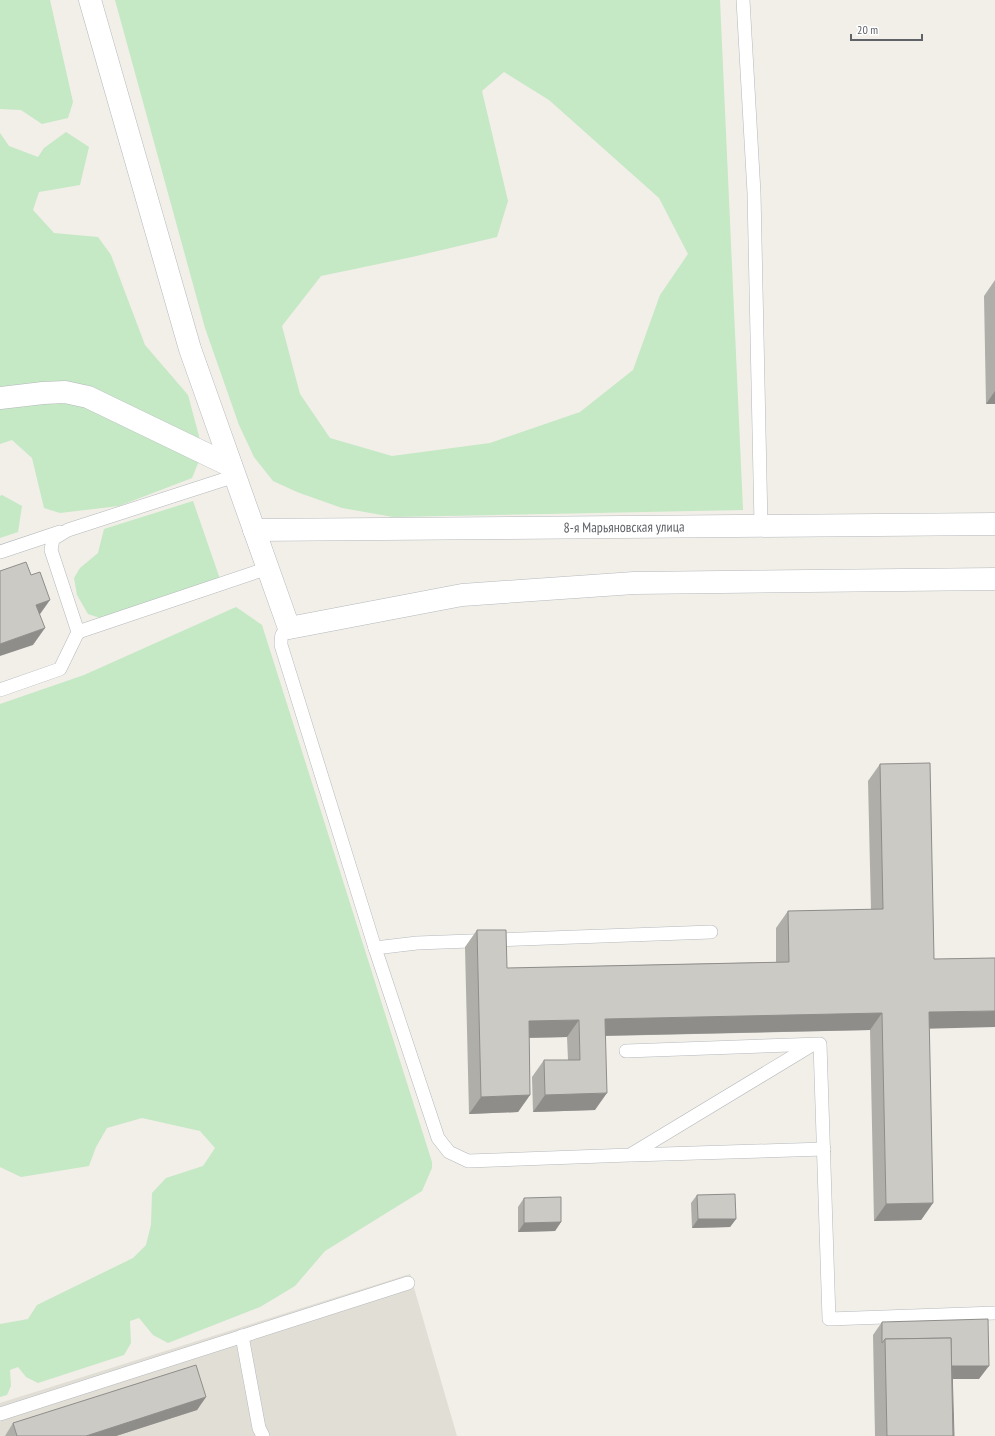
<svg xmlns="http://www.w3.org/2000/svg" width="995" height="1436" font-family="'PT Sans Narrow',sans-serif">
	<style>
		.education { fill: #e1ded6 }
		.green { fill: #c5e8c5; fill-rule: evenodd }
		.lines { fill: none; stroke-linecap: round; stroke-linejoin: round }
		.service-casing { stroke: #b5b8bc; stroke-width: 14 }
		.minor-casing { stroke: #b5b8bc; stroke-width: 23 }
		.service { stroke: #fff; stroke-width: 13 }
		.minor { stroke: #fff; stroke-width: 22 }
		.wall { fill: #afaea9 }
		.shaded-wall { fill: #8f8d8a }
		.building { fill: #cccac5; stroke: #8f8d8a }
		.labels { text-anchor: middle; stroke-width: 3.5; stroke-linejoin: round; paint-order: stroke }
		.street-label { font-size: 14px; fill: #5f6368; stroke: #fff }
	</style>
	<rect width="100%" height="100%" fill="#f1efe8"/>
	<polygon class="education" points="410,1274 457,1436 0,1436 0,1403"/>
	<g class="green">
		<polygon points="0,0 50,0 73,102 68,118 42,124 21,110 0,109"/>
		<path d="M 115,0 L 720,0 L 743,510 L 393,517 L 342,508 L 297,492 L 273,481 L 254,457 L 239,425 L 205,328 ZM 504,72 L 549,100 L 659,198 L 688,254 L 660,295 L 633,370 L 580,412 L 490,443 L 392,456 L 330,438 L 300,394 L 282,326 L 321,276 L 412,257 L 497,237 L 508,201 L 482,91 Z"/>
		<polygon points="66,132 89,147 80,185 39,192 33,210 54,233 98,237 111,255 145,345 188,395 203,451 192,478 119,506 60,513 44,508 32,458 12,440 0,444 0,133 9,146 38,157 44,148"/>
		<polygon points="2,495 22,506 18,532 0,538 0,496"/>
		<polygon points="193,501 220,579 100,618 88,614 77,595 74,578 80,568 98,553 104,529"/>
		<polygon points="236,607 262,625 432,1162 432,1168 422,1191 325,1251 295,1286 260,1307 168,1343 153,1335 139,1318 130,1321 131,1343 124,1355 38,1383 26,1377 18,1367 10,1370 11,1386 7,1395 0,1397 0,1324 28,1319 37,1305 133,1258 146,1245 151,1225 152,1193 166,1178 203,1166 215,1148 200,1131 142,1118 107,1128 96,1147 89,1166 21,1177 0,1167 0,704 84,675"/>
	</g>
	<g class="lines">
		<defs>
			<g id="service">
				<polyline points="743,0 754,193 761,525"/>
				<polyline points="0,552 60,532"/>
				<path d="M 289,628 C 281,633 281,636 281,645 L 375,948"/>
				<polyline points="78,632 268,568"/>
				<polyline points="0,690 60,669 78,632 51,550 53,539 68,530 235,476"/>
				<polyline points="711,932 417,943 375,948 438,1138 449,1152 468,1161 630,1155 812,1045"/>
				<polyline points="626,1051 820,1044 829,1319 995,1313"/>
				<polyline points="632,1155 824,1149"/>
				<polyline points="242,1336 259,1428 263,1436"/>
				<polyline points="0,1414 408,1283"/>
			</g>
			<g id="minor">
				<polyline points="90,0 190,349 289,628 462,595 634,583 995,579"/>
				<polyline points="0,398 43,393 65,392 88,397 231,466"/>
				<path id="s1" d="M 254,530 L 995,524"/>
			</g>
		</defs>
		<use href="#service" class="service-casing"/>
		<use href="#minor" class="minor-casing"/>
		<use href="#service" class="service"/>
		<use href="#minor" class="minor"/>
	</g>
	<g class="wall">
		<polygon points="995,280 995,404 986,404 984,296"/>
		<polygon points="880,764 929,1029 933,1203 921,1220 874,1221 870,1030 605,1036 595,1110 533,1112 532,1077 544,1060 568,1060 567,1037 529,1038 530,1095 518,1112 469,1114 465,947 477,930 507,968 776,962 776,928 788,911 871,910 868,781"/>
		<polygon points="697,1195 736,1219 730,1227 692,1228 691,1203"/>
		<polygon points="524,1198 561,1222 555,1231 518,1232 518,1207"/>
		<polygon points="882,1322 979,1379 952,1379 954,1436 875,1436 873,1335"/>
		<polygon points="206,1397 197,1410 116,1436 5,1436 13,1423"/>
	</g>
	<g class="shaded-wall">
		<polygon points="995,391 995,404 986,404"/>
		<polygon points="50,600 38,617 36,605"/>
		<polygon points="45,628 33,645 0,656 0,644"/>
		<polygon points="995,1011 995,1027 917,1029 929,1012"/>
		<polygon points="882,1013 870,1030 593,1036 605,1019"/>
		<polygon points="579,1020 567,1037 517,1038 529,1021"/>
		<polygon points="607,1093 595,1110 533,1112 545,1095"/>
		<polygon points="530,1095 518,1112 469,1114 481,1097"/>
		<polygon points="933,1203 921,1220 874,1221 886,1204"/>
		<polygon points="698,1219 736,1219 730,1227 692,1228"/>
		<polygon points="561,1222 555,1231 518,1232 524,1223"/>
		<polygon points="952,1366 989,1366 979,1379 949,1379"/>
		<polygon points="206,1397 197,1410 116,1436 86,1436"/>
	</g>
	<g class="building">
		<polygon points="26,562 31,575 40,572 50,600 36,605 45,628 0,644 0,571"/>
		<polygon points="930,763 934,959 995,958 995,1011 929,1012 933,1203 886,1204 882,1013 605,1019 607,1093 545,1095 544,1060 580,1060 579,1020 529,1021 530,1095 481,1097 477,930 506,930 507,968 789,962 788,911 883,909 880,764"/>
		<polygon points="735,1194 736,1219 698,1219 697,1195"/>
		<polygon points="561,1197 561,1222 524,1223 524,1198"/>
		<polygon points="988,1319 989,1366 952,1366 954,1436 953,1436 951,1338 885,1339 882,1343 882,1322"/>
		<polygon points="951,1338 953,1436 887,1436 885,1339"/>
		<polygon points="196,1365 206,1397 86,1436 17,1436 13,1423"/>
	</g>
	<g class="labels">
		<g class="street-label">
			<text dy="5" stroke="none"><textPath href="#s1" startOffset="370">8-я Марьяновская улица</textPath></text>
		</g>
	</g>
	<path d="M851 34v6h71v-6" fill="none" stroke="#5f6368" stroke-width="2"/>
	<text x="857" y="34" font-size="12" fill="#5f6368" stroke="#ffffff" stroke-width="3" paint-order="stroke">20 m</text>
</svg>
